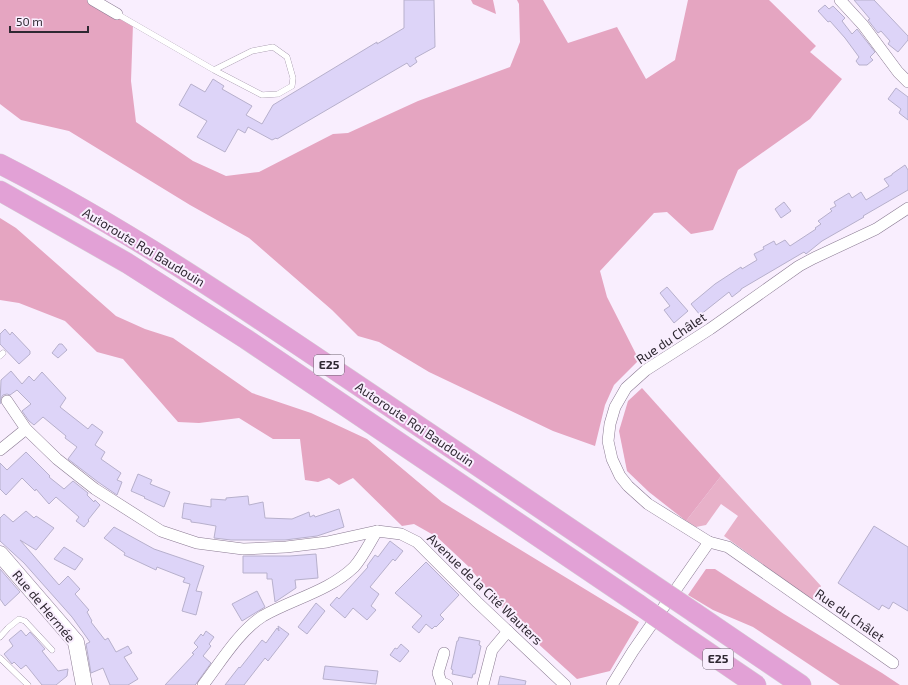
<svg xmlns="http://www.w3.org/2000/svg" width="908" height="685" font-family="'Exo 2',sans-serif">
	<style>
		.green { fill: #e8b1c9 }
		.forest { fill: #e5a5c1 }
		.building { fill: #ddd4f8; stroke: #b7b0cc }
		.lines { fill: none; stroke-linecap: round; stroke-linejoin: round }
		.lane-casing { stroke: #8a7a92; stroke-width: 6 }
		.street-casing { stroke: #8a7a92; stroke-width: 12 }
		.secondary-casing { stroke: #8a7a92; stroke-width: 17 }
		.highway-casing { stroke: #d5d4d6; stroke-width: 21 }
		.lane { stroke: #fff; stroke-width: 5.5 }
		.street { stroke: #fff; stroke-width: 11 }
		.secondary { stroke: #fff; stroke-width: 16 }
		.highway { stroke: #e2a1d6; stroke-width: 20 }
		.highway-bridge-casing { stroke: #d5d4d6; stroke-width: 21; stroke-linecap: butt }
		.highway-bridge { stroke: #e2a1d6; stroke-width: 20 }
		.labels { text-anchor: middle; stroke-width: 4; stroke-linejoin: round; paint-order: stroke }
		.shield { fill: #f9eefe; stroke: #6c636f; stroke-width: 1 }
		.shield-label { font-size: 12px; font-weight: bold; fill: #2f2832 }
		.street-label { font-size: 13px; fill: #2f2832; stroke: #f9eefe }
	</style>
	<rect width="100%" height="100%" fill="#f9eefe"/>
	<polygon class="green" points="721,476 821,586 812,600 724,536 738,516 721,504 706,525 696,527 686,521"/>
	<g class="forest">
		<polygon points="0,0 93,0 133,24 131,81 136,122 193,161 226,176 259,172 333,134 348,133 418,101 510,67 520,42 519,4 517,0 543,0 568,43 617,27 646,79 675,60 688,0 769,0 816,46 810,52 842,79 810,119 738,170 713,230 691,234 667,212 654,213 600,271 607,297 639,360 614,385 605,405 595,446 553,431 429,372 379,342 358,336 332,310 249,238 190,205 69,131 21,120 0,104"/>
		<polygon points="471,0 493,0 496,14 473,4"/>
		<polygon points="0,218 16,228 116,316 145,329 173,338 252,393 311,413 367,439 442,502 639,622 610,671 577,679 514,622 469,567 437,537 414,524 402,526 353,478 339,485 329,478 318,482 305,480 300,439 273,439 239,418 199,423 178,422 123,359 97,352 65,321 19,303 0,300"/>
		<polygon points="642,388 721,476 686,521 649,492 627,471 619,431 628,401"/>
		<polygon points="706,569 715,569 784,614 882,673 900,685 840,685 753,627 713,610 688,595"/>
	</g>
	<g class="building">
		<polygon points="404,0 434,0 435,47 415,58 417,62 410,67 407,63 277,139 276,138 272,140 248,127 245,133 238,129 225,152 197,137 207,121 179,105 191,84 205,92 213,79 224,86 222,89 252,106 246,115 262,124 273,105 377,42 377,44 404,28"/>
		<polygon points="854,0 874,0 908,36 908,40 898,52 888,44 890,41 881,31 878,33 868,20 870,19"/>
		<polygon points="825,5 829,9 833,6 845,18 842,21 852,34 857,29 875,52 870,57 873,60 867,65 859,65 856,61 859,57 845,38 830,21 828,22 818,11"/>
		<polygon points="896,88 908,97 908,120 899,113 901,109 888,99"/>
		<polygon points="905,165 908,170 908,190 863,216 864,217 822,241 806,254 804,252 741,289 741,290 732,297 729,292 700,315 691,304 715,284 741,267 742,269 757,260 754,254 764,249 763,247 774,241 776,245 785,240 790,246 816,229 815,228 821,224 818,221 832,211 830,209 836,206 834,202 849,193 852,198 861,192 866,200 889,186 884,179 892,175 892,174"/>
		<polygon points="784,202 791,211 781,218 775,209"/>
		<polygon points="667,287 688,311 674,323 664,310 670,306 660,293"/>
		<polygon points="5,329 10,335 12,332 30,351 30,354 19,364 0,344 0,334"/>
		<polygon points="59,344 62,344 67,350 58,358 52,353"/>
		<polygon points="11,371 22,384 29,376 34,381 42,372 66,398 60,407 88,429 92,424 103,432 95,445 105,452 101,459 121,473 117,480 122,482 117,495 98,482 68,459 77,447 65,438 66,436 43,417 34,425 29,421 22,411 31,404 17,390 10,395 7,394 3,395 1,398 0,404 1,380"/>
		<polygon points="26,452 50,476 49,477 64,489 73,481 88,493 87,495 94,502 95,500 100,505 88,520 89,521 84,527 76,521 79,517 56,497 49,504 36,489 35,491 22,478 6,495 0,489 0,463 7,470"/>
		<polygon points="138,474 152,480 150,484 170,492 164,507 144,498 145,497 131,491"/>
		<polygon points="248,496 249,505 263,502 265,518 292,519 309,512 310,517 314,515 315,517 339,509 344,527 317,536 285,540 231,540 214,538 216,526 199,523 191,522 191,520 182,518 184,503 211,507 211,499 226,500 226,498"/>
		<polygon points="26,511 34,518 36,516 54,528 36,550 20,540 59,585 68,576 80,589 75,594 89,610 87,612 92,621 91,622 105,640 108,638 116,652 128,646 132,653 124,657 138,679 128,685 110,685 103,668 91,673 86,644 90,642 72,617 24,563 0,541 0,518 4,514 13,522"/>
		<polygon points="874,526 908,547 908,611 893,602 889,609 882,605 879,610 838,583"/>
		<polygon points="114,527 154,549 204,566 196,591 202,592 196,615 182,611 190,584 183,582 185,578 157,567 156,570 124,555 125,553 104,538"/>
		<polygon points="390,541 403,551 395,561 393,559 370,587 379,594 371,606 376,610 367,620 353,608 345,618 330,605 337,597 339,599 368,567 367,566 375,555 378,557"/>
		<polygon points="64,547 83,559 75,570 54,559"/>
		<polygon points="316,554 318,578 295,580 296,588 275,602 272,579 267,579 267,573 243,573 243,556 290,556"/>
		<polygon points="426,562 459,595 440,615 444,619 436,627 435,626 432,629 426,624 419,633 412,627 422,616 395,593"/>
		<polygon points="0,569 20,592 5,606 0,599"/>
		<polygon points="257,591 265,607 242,621 232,604"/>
		<polygon points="316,603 325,611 307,634 298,627"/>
		<polygon points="278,626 289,634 268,661 265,658 244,685 225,685 239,667 240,668 262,640 266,643 277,628 279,631"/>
		<polygon points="21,630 26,636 30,632 45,649 42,651 58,671 68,669 67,676 56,685 42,685 26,665 21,669 14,662 12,664 4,654 13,646 9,640"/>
		<polygon points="206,631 214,637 209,644 211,646 203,656 211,663 196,684 195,685 165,685 194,654 192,653 198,647 194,643 201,634 203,636"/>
		<polygon points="459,637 480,641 479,645 481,646 475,674 473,674 472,678 452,674 453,670 451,669 457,641 458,641"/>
		<polygon points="401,644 409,651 400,662 390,655 395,648 397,649"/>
		<polygon points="325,666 378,671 376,684 323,679"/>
		<polygon points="500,676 526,681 525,685 498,685"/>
	</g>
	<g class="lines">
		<defs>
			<g id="lane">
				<polyline points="117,14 214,70 262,95 278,94 292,86 293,78 287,57 273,47 252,51 214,70"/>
				<polyline points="0,356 3,353"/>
				<polyline points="0,637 8,628 19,619 25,621 52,650"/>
				<polyline points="0,658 28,685"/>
			</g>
			<g id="street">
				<polyline points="93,0 117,14"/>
				<polyline points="840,0 863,25 898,72 908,82"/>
				<polyline points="7,401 26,429 57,459 95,489 161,531 197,543 243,549 286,547 327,542 377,531 401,534 417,542 477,602 565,685"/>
				<polyline points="0,450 26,429"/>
				<polyline points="709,542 728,547 893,663"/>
				<polyline points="444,653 438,673 441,682 447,685"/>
				<path d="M 203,685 C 220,663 239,631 263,616 C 293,599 329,591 354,567 C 363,557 370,542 377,531"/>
				<polyline points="483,685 492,650 508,631"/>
				<polyline points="612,685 633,651 709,542 648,504 628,486 620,476 612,459 608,441 610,424 615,407 626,388 646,370 710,329 799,266 814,258 876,229 908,208"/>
			</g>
			<polyline id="secondary" points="0,554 76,642 84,685"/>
			<g id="highway">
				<path d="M 0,164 C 122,226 236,303 350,380 C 450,447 549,514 649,582"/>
				<polyline points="0,191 127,263 246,339 638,604"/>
				<polyline points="695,613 801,685"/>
				<polyline points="681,634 756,685"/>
			</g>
		</defs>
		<use href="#lane" class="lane-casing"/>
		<use href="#street" class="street-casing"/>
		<use href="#secondary" class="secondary-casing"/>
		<use href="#highway" class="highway-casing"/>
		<use href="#lane" class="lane"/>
		<use href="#street" class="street"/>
		<use href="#secondary" class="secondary"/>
		<use href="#highway" class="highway"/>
		<defs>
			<g id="highway-bridge">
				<polyline points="649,582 695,613"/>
				<polyline points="638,604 681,634"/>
			</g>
		</defs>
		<use href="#highway-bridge" class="highway-bridge-casing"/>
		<use href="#highway-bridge" class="highway-bridge"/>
	</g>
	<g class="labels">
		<g class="shield">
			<rect x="314" y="355" width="30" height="20" rx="3"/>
			<rect x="703" y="649" width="30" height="20" rx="3"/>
		</g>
		<g class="shield-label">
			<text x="329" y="369">E25</text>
			<text x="718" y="663">E25</text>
		</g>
		<g class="street-label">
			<text transform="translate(144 247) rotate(31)" y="5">Autoroute Roi Baudouin</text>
			<text transform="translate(671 338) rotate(-34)" y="5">Rue du Châlet</text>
			<text transform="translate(415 424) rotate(34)" y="5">Autoroute Roi Baudouin</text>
			<text transform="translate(485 589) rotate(44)" y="5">Avenue de la Cité Wauters</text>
			<text transform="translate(44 606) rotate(50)" y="5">Rue de Hermée</text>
			<text transform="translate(850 615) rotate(35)" y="5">Rue du Châlet</text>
		</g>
	</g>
	<path d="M10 26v6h78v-6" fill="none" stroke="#2f2832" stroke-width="2"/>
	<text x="16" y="26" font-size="12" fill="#2f2832" stroke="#f9eefe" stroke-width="3" paint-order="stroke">50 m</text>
</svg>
